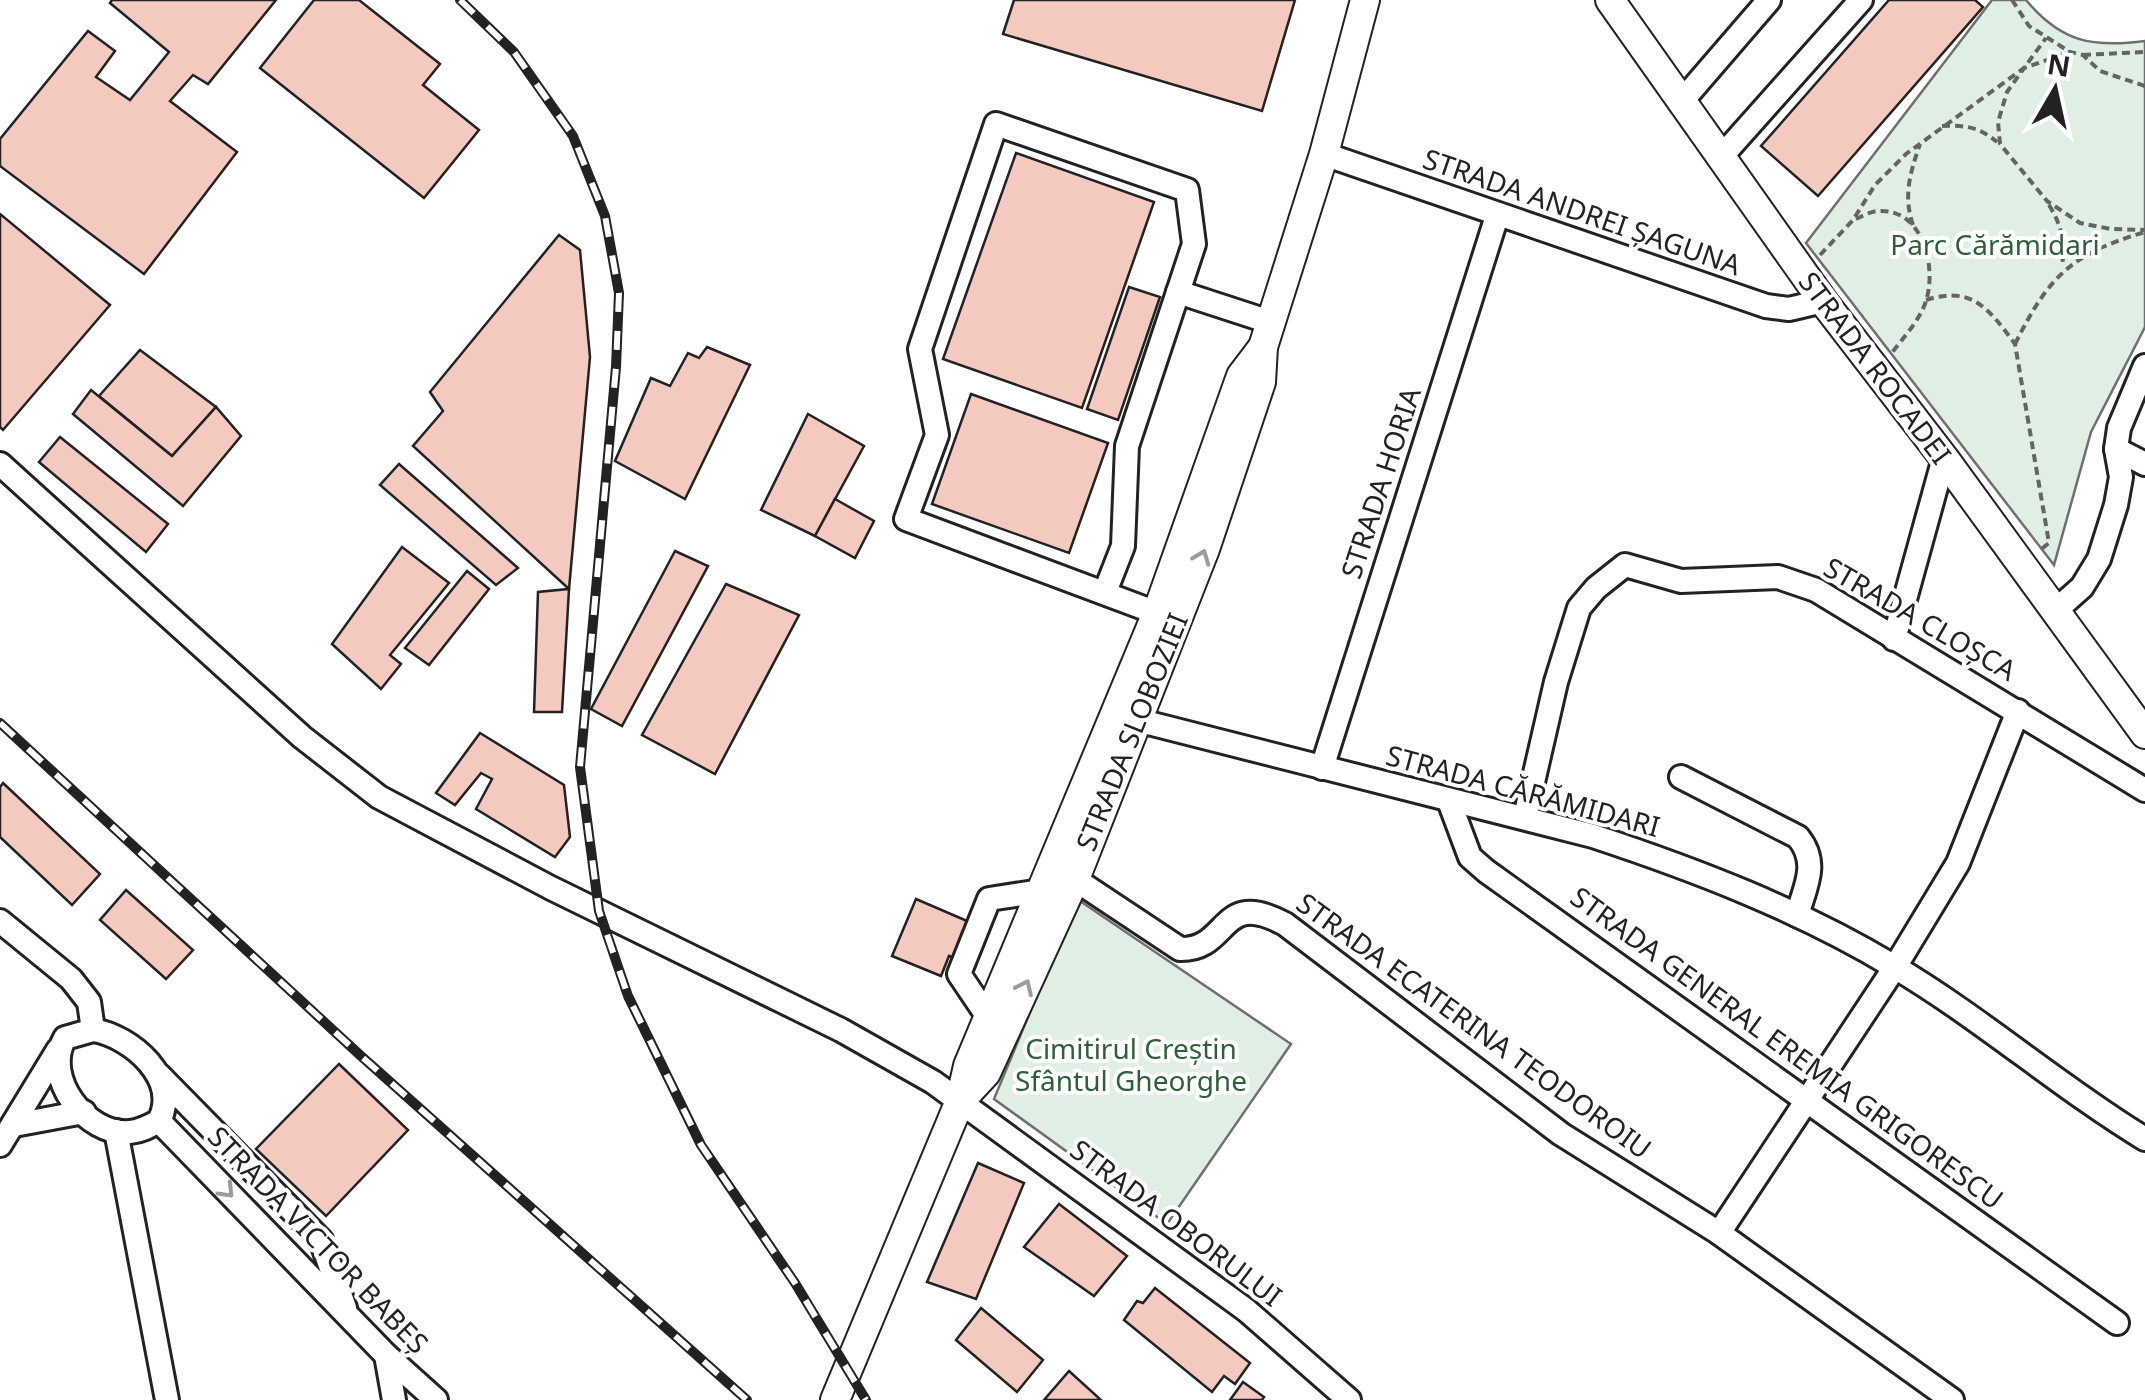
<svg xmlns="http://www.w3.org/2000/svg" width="2145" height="1400" font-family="'Noto Sans',sans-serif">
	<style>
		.green { fill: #e0efe3; stroke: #6f6f6f; stroke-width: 2.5 }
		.building { fill: #f3c9c0; stroke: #222; stroke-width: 2.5 }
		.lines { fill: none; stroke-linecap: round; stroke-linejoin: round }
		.minor-casing { stroke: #222; stroke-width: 28 }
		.major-casing { stroke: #222; stroke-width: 32 }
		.path { stroke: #646464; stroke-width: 4; stroke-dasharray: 8 5; stroke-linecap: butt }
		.minor { stroke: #fff; stroke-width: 22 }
		.major { stroke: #fff; stroke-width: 28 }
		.rail-casing { stroke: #222; stroke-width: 10 }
		.rail { stroke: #fff; stroke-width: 6; stroke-dasharray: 19; stroke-linecap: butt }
		.oneway { stroke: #9c9c9c }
		.labels { text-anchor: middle; stroke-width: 8; stroke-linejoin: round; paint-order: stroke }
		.street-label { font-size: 28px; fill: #222; stroke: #fff }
		.park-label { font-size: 28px; fill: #2f5e38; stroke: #fff }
	</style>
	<rect width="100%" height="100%" fill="#fff"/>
	<g class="green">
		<path d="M 1992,0 L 2026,0 C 2061,42 2092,48 2145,41 L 2145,327 L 2091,432 L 2054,565 L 1806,243 Z"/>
		<polygon points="1077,899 1291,1044 1167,1224 994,1099"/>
	</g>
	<g class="building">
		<polygon points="112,0 276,0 208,84 193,75 170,101 237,152 144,274 0,166 0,139 88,31 115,51 96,77 130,100 169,52 110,3"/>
		<polygon points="314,0 359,0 440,64 423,85 479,130 424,198 260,68"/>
		<polygon points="1014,0 1295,0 1262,111 1003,34"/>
		<polygon points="1889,0 1975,0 1983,7 1818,196 1761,146"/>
		<polygon points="1016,153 1154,202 1082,408 943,359"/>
		<polygon points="0,214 110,305 3,430 0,427"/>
		<polygon points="559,235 580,250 590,357 569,589 413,446 443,411 430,392"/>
		<polygon points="1129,287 1160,297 1118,420 1087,409"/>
		<polygon points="707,347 750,365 685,499 615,461 651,378 670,386 688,353 699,358"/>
		<polygon points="140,350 216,407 172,456 99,396"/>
		<polygon points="91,390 172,456 216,407 241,436 183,506 73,414"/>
		<polygon points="971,394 1108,443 1069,553 932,504"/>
		<polygon points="808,414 864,446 815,536 761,510"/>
		<polygon points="60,437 168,524 146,552 39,462"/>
		<polygon points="399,464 518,568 496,585 380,485"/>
		<polygon points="835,499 874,521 855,558 815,536"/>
		<polygon points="402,547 449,583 390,655 401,664 381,689 332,644"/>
		<polygon points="675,551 708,566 622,726 591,709"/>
		<polygon points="467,571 489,589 429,665 405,648"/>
		<polygon points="726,584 799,615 715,774 642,735"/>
		<polygon points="569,589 562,712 534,712 538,592"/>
		<polygon points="480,733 564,785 570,837 555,857 476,809 492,779 481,773 455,805 436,793"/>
		<polygon points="3,783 100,874 72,905 0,837 0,787"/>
		<polygon points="126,890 193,950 166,979 100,920"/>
		<polygon points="916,899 981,927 966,963 949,956 941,976 892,956"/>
		<polygon points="339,1064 408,1130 326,1216 256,1149"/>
		<polygon points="978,1163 1024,1183 976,1299 927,1282"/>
		<polygon points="1059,1204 1127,1256 1094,1296 1024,1247"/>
		<polygon points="1155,1288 1250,1363 1235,1384 1224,1376 1212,1392 1124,1320 1137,1301 1143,1303"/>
		<polygon points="981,1308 1043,1360 1017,1392 956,1340"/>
		<polygon points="1069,1371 1101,1400 1044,1400"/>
		<polygon points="1243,1382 1264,1397 1262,1400 1230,1400"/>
	</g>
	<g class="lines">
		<defs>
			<g id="minor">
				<polyline points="1682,101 1769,0"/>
				<polyline points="1324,154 1766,306 1789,309 1823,301"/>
				<polyline points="1721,157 1861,0"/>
				<polyline points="1178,292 1270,322"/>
				<polyline points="2116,449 2145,464"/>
				<polyline points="0,464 302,737 379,797 551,888 841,1030 933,1082 1246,1310 1349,1400"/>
				<polyline points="1105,592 1123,546 1127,446 1194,244 1187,190 996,124 920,349 937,435 906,519 1157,613"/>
				<polyline points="2055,611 2082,587 2099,559 2116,505 2121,477 2116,449 2119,428 2145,366"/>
				<polyline points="1894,639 1944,458"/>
				<path d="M 1125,717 L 1593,836 C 1696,870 1800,910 1893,966 C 1981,1018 2058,1086 2145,1139"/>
				<polyline points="1322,768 1497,216"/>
				<path d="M 1681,777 L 1798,837 C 1819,863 1806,885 1797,915"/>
				<polyline points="1449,801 1470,857 1486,871 2117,1323"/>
				<polyline points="1525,817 1556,682 1579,608 1596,588 1625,565 1681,581 1778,577 1816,590 2145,790"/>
				<path d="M 1064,872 L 1180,949 C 1231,950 1218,888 1285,924 L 1561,1134 L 1719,1233 L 1952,1400"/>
				<polyline points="0,921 71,979 89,1002 93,1030"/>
				<polyline points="988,1017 959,974 989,899 1041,891"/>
				<path d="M 93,1030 C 131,1036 181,1079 159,1121 C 150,1126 141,1131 130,1132 C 86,1136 42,1077 65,1038 Z"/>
				<polyline points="159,1075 321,1240 345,1308"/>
				<polyline points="159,1121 386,1355 436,1400"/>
				<polyline points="14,1125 84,1112"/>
				<polyline points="116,1131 167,1400"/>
				<polyline points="0,1145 58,1050"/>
				<polyline points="1719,1233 1895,967 1958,863 2018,711"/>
				<polyline points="386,1355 394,1400"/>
			</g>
			<g id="major">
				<polyline points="1610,0 1823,301 1944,458 2145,734"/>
				<polyline points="960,1101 986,1073 1075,879 1205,549 1261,382 1263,347 1324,154 1365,0"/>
				<polyline points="835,1400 960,1101 968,1066 1157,613 1241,376 1263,347"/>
			</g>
		</defs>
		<use href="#minor" class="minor-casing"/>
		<use href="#major" class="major-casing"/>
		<g class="path">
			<polyline points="2012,0 2029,26 2070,52"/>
			<polyline points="2083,55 2145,52"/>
			<polyline points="2145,86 2100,71 2083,55 2070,52 2024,68 2007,92 1998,122 2000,144 2047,201 2080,223 2111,229 2145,230"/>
			<path d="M 1942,126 C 1966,125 1979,127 1997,142"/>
			<path d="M 2049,205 C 2062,226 2065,242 2062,267"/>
			<path d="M 1856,219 C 1863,216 1871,211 1878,211 C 1923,208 1937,267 1926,301 C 1920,320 1903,338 1891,354"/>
			<path d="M 1913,225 C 1903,196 1910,173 1920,144"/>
			<polyline points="1820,255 1853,220 1875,185 1906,154 2024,68 2046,38"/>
			<path d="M 1926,300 C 1972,285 1989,309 2015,344 L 2049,543 L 2039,551"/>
			<path d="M 2015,344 C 2049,276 2071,254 2145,232"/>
		</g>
		<use href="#minor" class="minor"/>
		<use href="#major" class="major"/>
		<defs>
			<g id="rail">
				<polyline points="460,0 514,52 573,136 605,216 619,293 616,367 580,767 599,911 628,996 701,1145 795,1283 866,1400"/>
				<polyline points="0,723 361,1056 747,1400"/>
			</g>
		</defs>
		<use href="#rail" class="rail-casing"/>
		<use href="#rail" class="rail"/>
	</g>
	<defs><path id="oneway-chevron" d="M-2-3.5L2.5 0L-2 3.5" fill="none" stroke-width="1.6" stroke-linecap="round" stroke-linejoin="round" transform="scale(2.5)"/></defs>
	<g class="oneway">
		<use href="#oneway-chevron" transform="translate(1202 557) rotate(-69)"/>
		<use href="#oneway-chevron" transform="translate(1025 987) rotate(-65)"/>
		<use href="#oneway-chevron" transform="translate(227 1191) rotate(46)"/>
	</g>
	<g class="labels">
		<g class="street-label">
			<text transform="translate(1582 212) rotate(19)" y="10">STRADA ANDREI ȘAGUNA</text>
			<text transform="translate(1875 368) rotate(53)" y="10">STRADA ROCADEI</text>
			<text transform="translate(1381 483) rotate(-72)" y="10">STRADA HORIA</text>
			<text transform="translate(1920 619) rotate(30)" y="10">STRADA CLOȘCA</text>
			<text transform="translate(1132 732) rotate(-68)" y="10">STRADA SLOBOZIEI</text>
			<text transform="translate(1523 791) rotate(15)" y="10">STRADA CĂRĂMIDARI</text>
			<text transform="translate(1474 1026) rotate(36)" y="10">STRADA ECATERINA TEODOROIU</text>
			<text transform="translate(1787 1048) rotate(36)" y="10">STRADA GENERAL EREMIA GRIGORESCU</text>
			<text transform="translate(1176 1223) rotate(37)" y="10">STRADA OBORULUI</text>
			<text transform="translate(318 1240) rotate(46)" y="10">STRADA VICTOR BABEȘ</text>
		</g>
		<g class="park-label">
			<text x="1995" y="255">Parc Cărămidari</text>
			<text x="1131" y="1059">Cimitirul Creștin<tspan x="1131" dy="32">Sfântul Gheorghe</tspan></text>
		</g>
	</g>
	<g transform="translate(2055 90) rotate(9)" stroke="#ffffff" stroke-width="8" paint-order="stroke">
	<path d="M0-8L18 38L0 25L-18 38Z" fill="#222222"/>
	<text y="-15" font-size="28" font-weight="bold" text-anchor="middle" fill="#222222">N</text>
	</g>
</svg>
